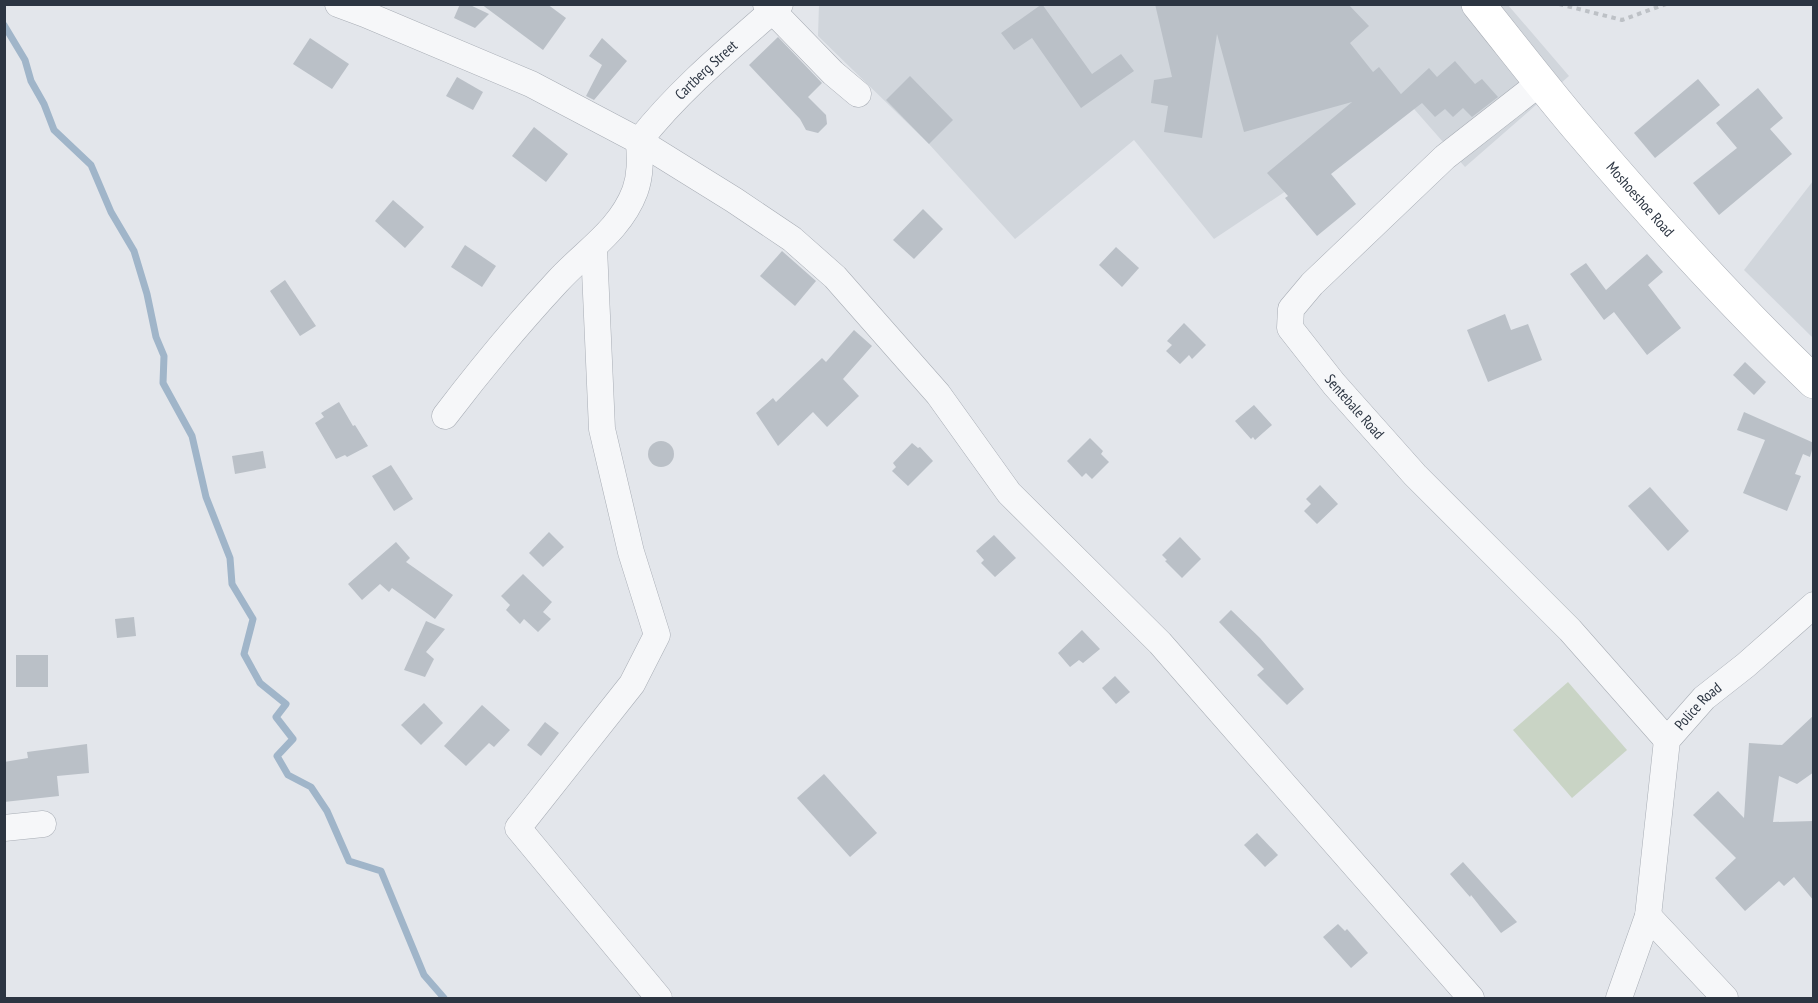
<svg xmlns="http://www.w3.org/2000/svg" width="1818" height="1003" font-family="'PT Sans Narrow',sans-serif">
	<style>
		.built { fill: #d1d6dc }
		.green { fill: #c9d4c5 }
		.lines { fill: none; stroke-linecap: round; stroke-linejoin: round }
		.stream { stroke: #a0b5c9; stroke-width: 7 }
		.building { fill: #bac0c7 }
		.street-casing { stroke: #a8adb5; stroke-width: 27 }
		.secondary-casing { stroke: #a8adb5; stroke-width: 34 }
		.path { stroke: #bdc1c6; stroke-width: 4; stroke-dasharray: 4.5 4.5; stroke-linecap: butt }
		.street { stroke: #f6f7f9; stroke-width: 26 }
		.secondary { stroke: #fff; stroke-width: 33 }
		.labels { text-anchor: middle; stroke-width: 6; stroke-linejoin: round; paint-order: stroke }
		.street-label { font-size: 15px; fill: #2c3542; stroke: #f3f5f8 }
	</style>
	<rect width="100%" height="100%" fill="#e3e6eb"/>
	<g class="built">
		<polygon points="819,4 1508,5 1569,76 1465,167 1400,93 1283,193 1214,239 1134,140 1015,239 929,144 818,36"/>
		<polygon points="1813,181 1813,338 1744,270"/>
	</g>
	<polygon class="green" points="1568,682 1627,750 1572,798 1513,730"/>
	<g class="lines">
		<polyline class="stream" points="4,25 25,60 31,81 44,104 54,130 91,165 111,212 134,251 147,294 156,337 164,356 163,383 192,436 206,497 230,558 232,584 253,619 244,654 260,683 286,704 276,717 293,739 277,756 288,775 311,787 327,811 349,861 381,871 424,975 444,998"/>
	</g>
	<g class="building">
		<polygon points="460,4 468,4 489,14 475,28 454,18"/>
		<polygon points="481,4 547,4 566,18 543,50"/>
		<polygon points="1042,4 1092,74 1121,54 1134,71 1081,108 1032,38 1014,50 1001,33"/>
		<polygon points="1155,4 1348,4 1369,26 1350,43 1373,72 1379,67 1401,94 1429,68 1437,77 1455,61 1475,84 1482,79 1498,97 1472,117 1463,108 1453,117 1445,109 1435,117 1422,103 1331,174 1356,204 1317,236 1285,198 1288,196 1267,173 1352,102 1244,132 1217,34 1202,138 1164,132 1168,106 1151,103 1154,80 1172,77"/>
		<polygon points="778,37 822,83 808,97 826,115 827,124 818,133 806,130 800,119 749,65"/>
		<polygon points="310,38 349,64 332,89 293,64"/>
		<polygon points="602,38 627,61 594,100 586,96 602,65 589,56"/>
		<polygon points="910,76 953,120 929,144 886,100"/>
		<polygon points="457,77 483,92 473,110 446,96"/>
		<polygon points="1698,79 1720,105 1655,158 1634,133"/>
		<polygon points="1758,88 1783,118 1770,129 1792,154 1719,215 1693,183 1737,148 1716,123"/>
		<polygon points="534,127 568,154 546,182 512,156"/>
		<polygon points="393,200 424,227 405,248 375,221"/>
		<polygon points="923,209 943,229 914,259 893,240"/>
		<polygon points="465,245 496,266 482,287 451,267"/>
		<polygon points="1116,247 1139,268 1122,287 1099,265"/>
		<polygon points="782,251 816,281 795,306 760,276"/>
		<polygon points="1647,254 1663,272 1648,285 1681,328 1647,355 1614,312 1604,320 1570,274 1586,263 1606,290"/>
		<polygon points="285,280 316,326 300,336 270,291"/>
		<polygon points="1505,314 1511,330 1528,324 1542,360 1488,382 1467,330"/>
		<polygon points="1184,323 1206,345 1192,359 1189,355 1180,364 1166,351 1172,345 1167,341"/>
		<polygon points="854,330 872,346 843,379 859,396 827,427 813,412 778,446 756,413 773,398 776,402 822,358 826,362"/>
		<polygon points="1745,362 1766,382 1754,395 1733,375"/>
		<polygon points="339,402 353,426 355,425 368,446 347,457 345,455 336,459 315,423 324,417 321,413"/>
		<polygon points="1254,405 1272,425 1255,440 1253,437 1251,439 1235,421"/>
		<polygon points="1744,412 1814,443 1810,457 1803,454 1795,474 1801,476 1787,511 1743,493 1765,440 1737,430"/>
		<polygon points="1090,438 1103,451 1101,454 1109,462 1092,479 1086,473 1082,477 1067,461"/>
		<circle cx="661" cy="454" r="13"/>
		<polygon points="912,443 918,448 920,447 933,461 908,486 892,471 896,467 893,463"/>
		<polygon points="263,451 266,468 235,474 232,456"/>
		<polygon points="391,465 413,499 394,511 372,476"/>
		<polygon points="1320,485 1338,504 1317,524 1304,511 1311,504 1306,499"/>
		<polygon points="1650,487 1689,531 1668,551 1628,506"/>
		<polygon points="549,532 564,547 543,567 529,553"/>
		<polygon points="994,535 1016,558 995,577 981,563 984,560 976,551"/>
		<polygon points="1180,537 1201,559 1182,578 1165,561 1167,560 1162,555"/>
		<polygon points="396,542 410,558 406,562 453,595 435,619 392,588 389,592 380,584 362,600 348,584"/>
		<polygon points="523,574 552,602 543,612 551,619 538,632 524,619 520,624 506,610 510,605 501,596"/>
		<polygon points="1231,610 1260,638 1304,689 1287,705 1257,675 1264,669 1219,622"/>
		<polygon points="134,617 136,636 117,638 115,619"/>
		<polygon points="426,621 445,629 426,652 434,659 425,677 404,670"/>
		<polygon points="1082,630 1100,649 1083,663 1079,660 1070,667 1058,653"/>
		<rect x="16" y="655" width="32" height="32"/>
		<polygon points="1115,676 1130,692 1116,704 1102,688"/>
		<polygon points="424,703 443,723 421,745 401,725"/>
		<polygon points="482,705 510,730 494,747 489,743 466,766 444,746"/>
		<polygon points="1814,715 1814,772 1797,784 1779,776 1773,822 1814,821 1814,901 1794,877 1784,886 1779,881 1745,911 1715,878 1736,858 1693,815 1718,791 1744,818 1749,743 1782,745"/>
		<polygon points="545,722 559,733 541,756 527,745"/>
		<polygon points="87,744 89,773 57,776 59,796 4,802 4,762 28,758 27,752"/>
		<polygon points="824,774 877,833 850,857 797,798"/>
		<polygon points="1257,833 1278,855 1265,867 1244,845"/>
		<polygon points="1463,862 1517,922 1501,933 1471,895 1470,897 1450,874"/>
		<polygon points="1338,924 1345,931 1347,929 1368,953 1351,968 1323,937"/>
	</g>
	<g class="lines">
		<defs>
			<g id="street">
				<polyline points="338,4 365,14 531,84 639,141 734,200 792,239 835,277 938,394 1009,493 1160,643 1471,998"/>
				<polyline points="766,4 833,73 858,94"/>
				<path id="s1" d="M 1541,82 L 1445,157 L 1312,284 L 1291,309 L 1290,328 L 1334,384 L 1415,475 L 1570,630 L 1667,740"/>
				<polyline points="594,248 602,429 631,552 657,635 632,684 518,828 659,998"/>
				<path id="s2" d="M 445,416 C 480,370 518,324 557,282 C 584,252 620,231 635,191 C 641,174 640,159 639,141 C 680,89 730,48 780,4"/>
				<polyline points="4,828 43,824"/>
				<polyline points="1648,916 1725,998"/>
				<path id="s3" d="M 1619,998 L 1648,916 L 1667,740 L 1704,698 L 1746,665 L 1814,605"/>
			</g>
			<g id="secondary">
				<path id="s4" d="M 1478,4 C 1511,45 1544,88 1578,128 C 1653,216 1730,302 1814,382"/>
			</g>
		</defs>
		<use href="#street" class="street-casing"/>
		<use href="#secondary" class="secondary-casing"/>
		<polyline class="path" points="1559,4 1622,20 1666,4"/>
		<use href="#street" class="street"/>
		<use href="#secondary" class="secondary"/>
	</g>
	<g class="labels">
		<g class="street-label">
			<text dy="5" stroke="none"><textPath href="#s2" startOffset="444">Cartberg Street</textPath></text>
			<text dy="5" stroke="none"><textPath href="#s4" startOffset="254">Moshoeshoe Road</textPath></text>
			<text dy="5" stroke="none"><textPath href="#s1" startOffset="459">Sentebale Road</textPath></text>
			<text dy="5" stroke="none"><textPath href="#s3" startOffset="310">Police Road</textPath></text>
		</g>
	</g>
	<rect width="1818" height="1003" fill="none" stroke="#2c3542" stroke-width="12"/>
</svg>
